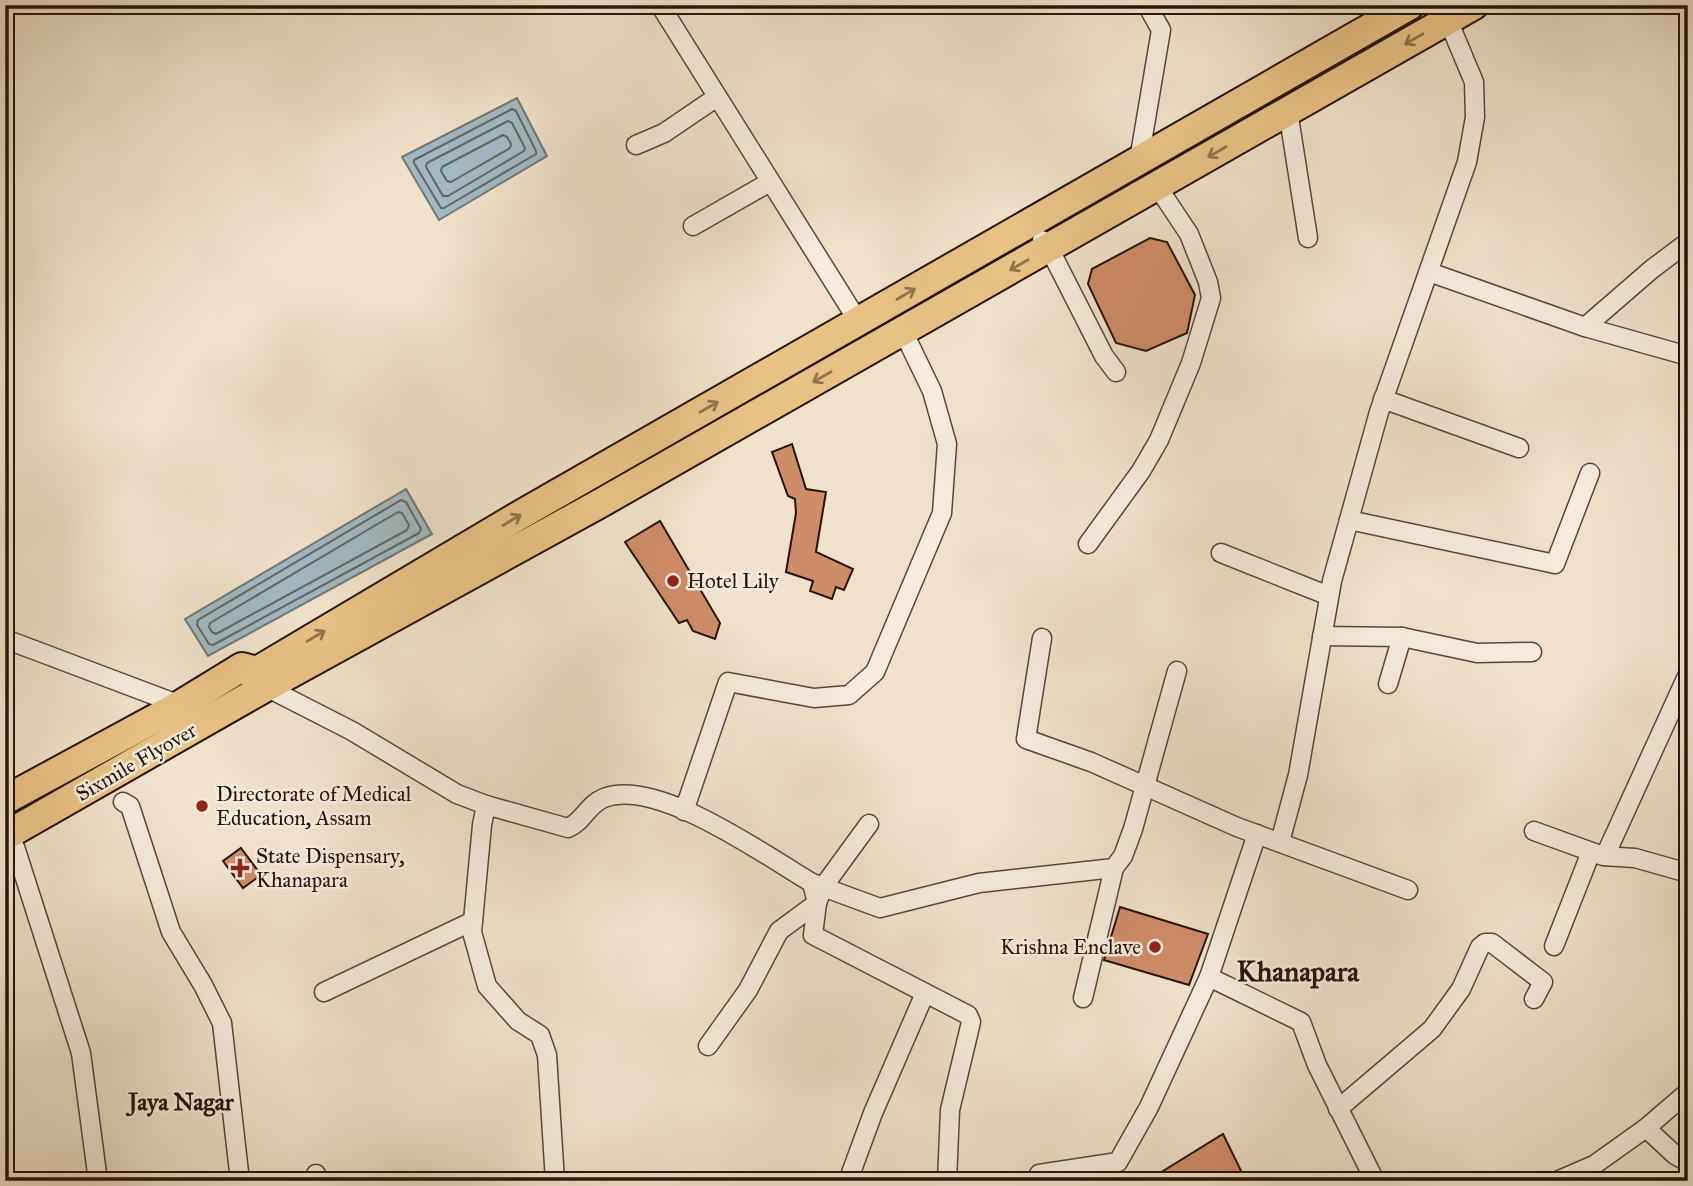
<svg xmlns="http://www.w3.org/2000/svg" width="1693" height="1186" font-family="'IM FELL Great Primer',serif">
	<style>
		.water { fill: #a1bac2; stroke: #707777; stroke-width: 2 }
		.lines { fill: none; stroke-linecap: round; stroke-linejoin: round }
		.shore { stroke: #646664; stroke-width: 2 }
		.building { fill: #cf8c69; stroke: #261307; stroke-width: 2 }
		.street-casing { stroke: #584738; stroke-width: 21 }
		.primary-casing { stroke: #261307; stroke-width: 32 }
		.street { stroke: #f5ecdd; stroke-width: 18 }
		.primary { stroke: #e8c185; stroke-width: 28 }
		.oneway { stroke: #91734c }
		.poi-dot { fill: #8f2418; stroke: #f5ecdd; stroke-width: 2.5 }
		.labels { text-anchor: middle; stroke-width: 5; stroke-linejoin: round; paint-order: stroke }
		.poi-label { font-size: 21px; fill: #261307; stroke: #f5ecdd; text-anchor: start }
		.street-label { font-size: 21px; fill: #261307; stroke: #f5ecdd }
		.quarter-label { font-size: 24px; font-weight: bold; fill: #261307; stroke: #f5ecdd }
		.district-label { font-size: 28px; font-weight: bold; fill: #261307; stroke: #f5ecdd }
	</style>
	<rect width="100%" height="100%" fill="#f0e2ca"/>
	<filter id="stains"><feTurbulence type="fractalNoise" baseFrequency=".00286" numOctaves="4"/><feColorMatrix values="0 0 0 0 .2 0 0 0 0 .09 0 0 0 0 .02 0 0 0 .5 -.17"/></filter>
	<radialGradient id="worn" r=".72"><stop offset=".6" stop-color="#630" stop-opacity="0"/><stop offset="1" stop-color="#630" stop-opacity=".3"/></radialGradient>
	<g class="water">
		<polygon points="517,98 547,156 439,220 402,157"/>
		<polygon points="406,489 432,534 208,656 185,619"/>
	</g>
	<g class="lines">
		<g class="shore">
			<polygon points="512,109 516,111 536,151 536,154 444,208 441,208 414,163 414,160"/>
			<polygon points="508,121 512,123 525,148 524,151 448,196 443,196 426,167 427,163"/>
			<polygon points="503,135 507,137 511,144 510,148 451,182 447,181 441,171 442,167"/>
			<polygon points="401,500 406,502 421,529 419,533 213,645 209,644 197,625 198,620"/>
			<polygon points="398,512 402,513 409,525 407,530 216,634 212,632 209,627 210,623"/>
		</g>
	</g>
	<g class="building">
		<polygon points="1150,238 1167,242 1195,295 1187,333 1146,351 1116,343 1088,284 1092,269"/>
		<polygon points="792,444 806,489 826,492 816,552 853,569 844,590 836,587 832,599 810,591 813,581 786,572 796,513 795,499 788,496 772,452"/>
		<polygon points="660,521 720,623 715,639 693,631 687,620 679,623 625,542"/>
		<polygon points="241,848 261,875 243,888 223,861"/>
		<polygon points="1120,907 1208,934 1189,985 1104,960"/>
		<polygon points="1223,1134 1246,1181 1147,1181"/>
	</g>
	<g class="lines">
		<defs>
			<g id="street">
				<polyline points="660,5 858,321"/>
				<polyline points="1288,111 1308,238"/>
				<polyline points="636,145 664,133 717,97"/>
				<polyline points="1139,160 1161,30 1147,5"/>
				<polyline points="693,226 770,182"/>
				<polyline points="1042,240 1049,248 1104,356 1116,372"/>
				<polyline points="1688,242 1652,269 1585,327 1688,356"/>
				<polyline points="1429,272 1585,327"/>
				<polyline points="1383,399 1519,448"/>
				<polyline points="1349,520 1555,564 1590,473"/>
				<polyline points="1088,544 1141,471 1159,440 1191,363 1211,298 1208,282 1189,234 1157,186"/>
				<polyline points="1221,553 1329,596"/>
				<polyline points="1322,636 1402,637 1477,653 1532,652"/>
				<polyline points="1042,638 1026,739 1091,762 1237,827 1408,890"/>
				<polyline points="5,639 180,705"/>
				<polyline points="1388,684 1402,637"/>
				<polyline points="266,687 352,731 457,794 486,805 482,825 472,932 487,986 518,1021 540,1035 547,1055 555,1181"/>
				<polyline points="123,802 130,806 171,932 203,985 222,1023 240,1181"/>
				<path d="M 486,805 L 568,828 C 583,822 588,804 604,798 C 657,777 766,856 812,883 L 817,903 L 813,935 L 968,1015 L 971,1022 L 950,1110 L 947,1181"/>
				<polyline points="684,811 728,682 814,698 849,695 875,672 942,513 947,444 932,391 903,331"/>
				<polyline points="1534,831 1603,856 1635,858 1688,873"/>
				<polyline points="1280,842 1298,775 1332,581 1379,412 1467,162 1475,117 1474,82 1448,20 1439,5"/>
				<polyline points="15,847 81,1053 98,1181"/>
				<polyline points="1605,856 1688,674"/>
				<polyline points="812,883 880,908 979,883 1114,868"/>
				<polyline points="1554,946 1591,852"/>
				<polyline points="1209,977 1301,1022 1317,1065 1375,1181"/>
				<polyline points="324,992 473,921"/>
				<polyline points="1083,998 1114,868 1123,856 1133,829 1177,671"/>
				<polyline points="708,1046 748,990 779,931 817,903 823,887 869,824"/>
				<polyline points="1338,1109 1432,1029 1461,989 1480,947 1485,943 1492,943 1543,982 1534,999"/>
				<polyline points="1646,1128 1675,1155 1688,1162"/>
				<polyline points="1039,1174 1118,1162 1149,1107 1209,977 1257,834"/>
				<polyline points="316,1181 316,1174"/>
				<polyline points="848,1181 873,1113 925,993"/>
				<polyline points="1557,1181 1594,1165 1646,1128 1688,1092"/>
			</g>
			<g id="primary">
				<polyline points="252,674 520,515 1410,5"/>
				<polyline points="5,800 180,705 242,667 257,671"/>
				<polyline points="5,836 266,687 599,504 1474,5"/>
			</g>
		</defs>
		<use href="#street" class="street-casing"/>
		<use href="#primary" class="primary-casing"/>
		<use href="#street" class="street"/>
		<use href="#primary" class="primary"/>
	</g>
	<defs><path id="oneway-shaft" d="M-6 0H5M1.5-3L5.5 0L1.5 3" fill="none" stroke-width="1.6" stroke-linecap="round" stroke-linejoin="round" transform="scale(1.75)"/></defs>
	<g class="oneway">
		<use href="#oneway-shaft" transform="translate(1414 39) rotate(150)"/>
		<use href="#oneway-shaft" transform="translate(1217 152) rotate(150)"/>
		<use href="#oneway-shaft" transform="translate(1019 265) rotate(150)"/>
		<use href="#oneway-shaft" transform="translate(906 294) rotate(-30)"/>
		<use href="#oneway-shaft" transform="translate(822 377) rotate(150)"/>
		<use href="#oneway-shaft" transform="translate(709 407) rotate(-30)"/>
		<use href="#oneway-shaft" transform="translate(512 520) rotate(-31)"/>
		<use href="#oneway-shaft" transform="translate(316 636) rotate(-31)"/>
	</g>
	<g class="poi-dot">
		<circle cx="673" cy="581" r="7"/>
		<circle cx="202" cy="806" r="7"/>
		<path d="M236.5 857.5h7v7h7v7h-7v7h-7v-7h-7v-7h7z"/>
		<circle cx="1155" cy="947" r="7"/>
	</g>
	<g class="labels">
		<g class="poi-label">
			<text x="687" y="588">Hotel Lily</text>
			<text x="216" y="801">Directorate of Medical<tspan x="216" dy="24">Education, Assam</tspan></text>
			<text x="256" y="863">State Dispensary,<tspan x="256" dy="24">Khanapara</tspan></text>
			<text x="1141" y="954" text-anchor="end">Krishna Enclave</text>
		</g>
		<g class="street-label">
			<text transform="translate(136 762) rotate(-30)" y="7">Sixmile Flyover</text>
		</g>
		<g class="quarter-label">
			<text x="181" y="1110">Jaya Nagar</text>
		</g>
		<g class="district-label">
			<text x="1298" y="981">Khanapara</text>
		</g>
	</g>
	<rect width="1693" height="1186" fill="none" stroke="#f0e2ca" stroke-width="28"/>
	<rect x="7" y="7" width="1679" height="1172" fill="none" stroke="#261307" stroke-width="3.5"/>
	<rect x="14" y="14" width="1665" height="1158" fill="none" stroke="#261307" stroke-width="2"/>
	<rect width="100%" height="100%" filter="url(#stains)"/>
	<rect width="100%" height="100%" fill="url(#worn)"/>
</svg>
